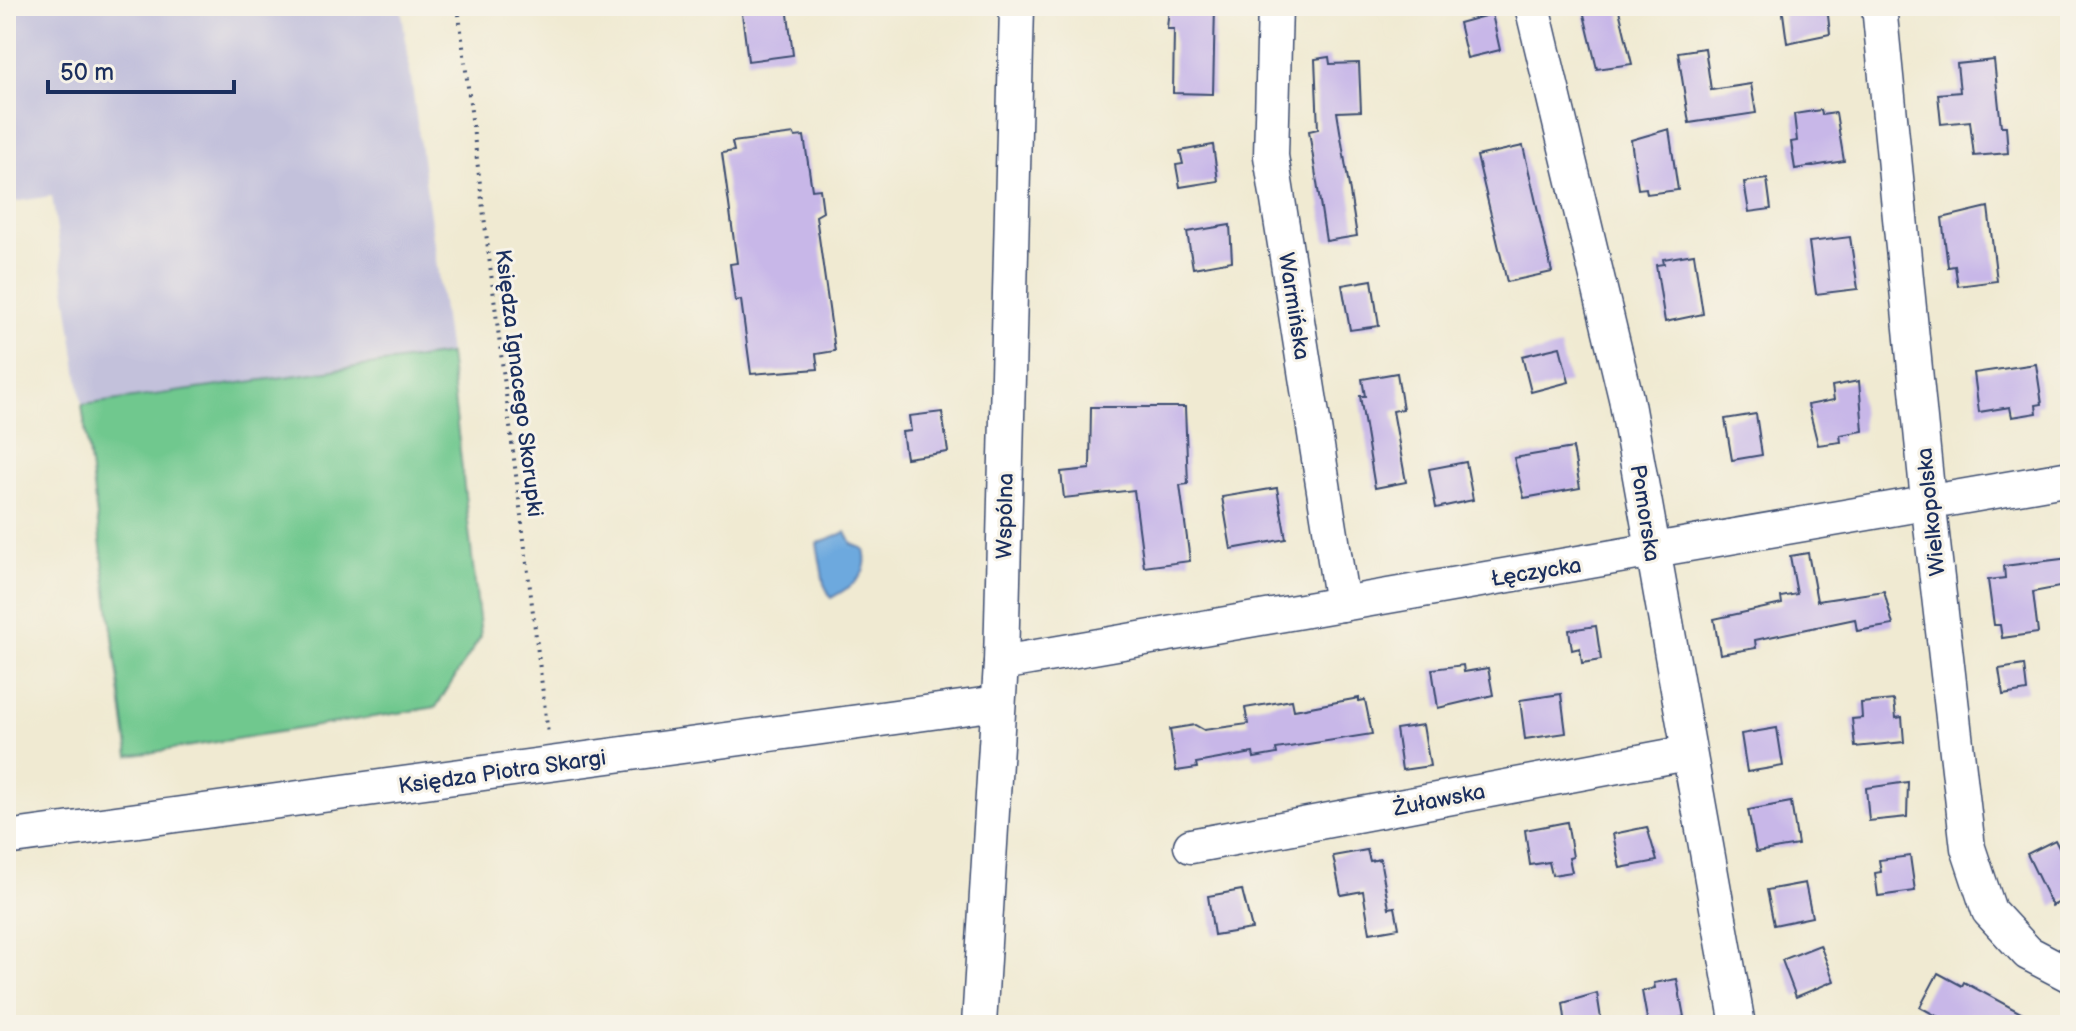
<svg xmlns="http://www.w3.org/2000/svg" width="2076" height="1031" font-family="'Balsamiq Sans',sans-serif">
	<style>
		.industrial { fill: #c3c1db }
		.green { fill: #70c88e; stroke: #467c76; stroke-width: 2 }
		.water { fill: #6da9de; stroke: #446c9e; stroke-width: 2 }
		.building { fill: #c8b7e8 }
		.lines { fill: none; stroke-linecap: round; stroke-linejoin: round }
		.minor-casing { stroke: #3b4b6f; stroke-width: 37 }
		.path { stroke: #3b4b6f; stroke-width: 4; stroke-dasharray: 2 6; stroke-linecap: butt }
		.minor { stroke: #fff; stroke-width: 34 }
		.labels { text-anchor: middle; stroke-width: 6; stroke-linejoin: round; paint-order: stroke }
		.street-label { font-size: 22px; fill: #1b2f5e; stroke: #f7f3e8 }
	</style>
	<rect width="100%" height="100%" fill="#f7f3e8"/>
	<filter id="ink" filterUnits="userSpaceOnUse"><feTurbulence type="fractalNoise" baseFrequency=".0125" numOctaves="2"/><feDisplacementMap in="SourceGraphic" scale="16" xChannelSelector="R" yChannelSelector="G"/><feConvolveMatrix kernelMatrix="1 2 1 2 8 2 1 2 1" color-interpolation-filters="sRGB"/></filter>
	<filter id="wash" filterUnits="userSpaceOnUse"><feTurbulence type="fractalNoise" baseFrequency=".006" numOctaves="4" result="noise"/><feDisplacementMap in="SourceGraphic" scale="32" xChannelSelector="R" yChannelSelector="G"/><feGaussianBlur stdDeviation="1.8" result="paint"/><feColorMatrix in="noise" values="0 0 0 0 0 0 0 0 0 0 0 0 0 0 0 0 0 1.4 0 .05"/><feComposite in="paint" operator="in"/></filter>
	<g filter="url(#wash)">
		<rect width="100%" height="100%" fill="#f0ead2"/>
		<polygon class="industrial" points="6,6 401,6 449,354 82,405 52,196 6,203"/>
		<polygon class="green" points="449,354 481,636 436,707 129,756 82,405"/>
		<path class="water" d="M 846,532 L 852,544 L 864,549 C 871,576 852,586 831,598 L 824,584 L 817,543 Z"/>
		<g id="blocks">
			<g class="building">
				<polygon points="741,6 787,6 793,55 748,61"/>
				<polygon points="1169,6 1215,6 1213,94 1173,93 1174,29 1167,29"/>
				<polygon points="1582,6 1618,6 1632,64 1597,69"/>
				<polygon points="1782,6 1827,6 1830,34 1787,43"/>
				<polygon points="1492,14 1500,50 1467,58 1459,23"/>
				<polygon points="1705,48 1711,90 1751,84 1756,113 1689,123 1678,52"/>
				<polygon points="1329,57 1330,64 1359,63 1361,111 1337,112 1357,236 1326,241 1309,131 1318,129 1315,59"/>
				<polygon points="1994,60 2001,126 2006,126 2008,153 1974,156 1970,121 1941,124 1938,94 1960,92 1957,64"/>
				<polygon points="1821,110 1822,115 1836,113 1844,161 1795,169 1791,142 1797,141 1794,114"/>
				<polygon points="1669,129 1678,190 1647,194 1646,188 1638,189 1631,140"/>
				<polygon points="794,134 795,137 804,136 812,190 820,189 823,212 816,216 835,351 816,354 818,369 751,374 741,300 735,301 730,264 737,263 722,153 734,151 732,142"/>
				<polygon points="1213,145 1218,181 1180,187 1176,165 1183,164 1180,151"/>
				<polygon points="1523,146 1552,272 1507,282 1477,156"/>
				<polygon points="1767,179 1771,209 1749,212 1744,182"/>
				<polygon points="1988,207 1997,281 1958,286 1955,266 1948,267 1942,218"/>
				<polygon points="1230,225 1232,261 1193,268 1187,232"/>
				<polygon points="1850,237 1858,289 1816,294 1809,242"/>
				<polygon points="1694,254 1703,314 1665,322 1656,265 1664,264 1663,259"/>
				<polygon points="1372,280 1379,326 1350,330 1342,285"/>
				<polygon points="1560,347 1569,382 1531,392 1522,356"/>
				<polygon points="2036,364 2042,404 2036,405 2037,413 2012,417 2010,407 1979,412 1974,373"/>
				<polygon points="1397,373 1403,409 1393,411 1406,482 1375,488 1360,396 1365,396 1362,379"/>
				<polygon points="1859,381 1863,431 1840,435 1841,442 1818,445 1808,405 1834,400 1832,386"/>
				<polygon points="1091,407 1185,407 1188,484 1180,485 1190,561 1144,567 1134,490 1064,498 1061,472 1090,469"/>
				<polygon points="942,412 948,452 906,458 902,432 911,431 909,416"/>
				<polygon points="1756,414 1762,455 1732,460 1725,419"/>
				<polygon points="1573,448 1580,488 1524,498 1514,458"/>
				<polygon points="1466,462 1473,500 1436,508 1429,469"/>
				<polygon points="1277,488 1286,539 1231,549 1222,497"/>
				<polygon points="1808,553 1817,601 1884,591 1893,625 1857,631 1855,619 1755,640 1756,648 1720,654 1714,619 1782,604 1781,597 1797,594 1790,556"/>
				<polygon points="2070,558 2070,585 2033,592 2038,633 2002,638 2000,625 1994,625 1988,580 2005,578 2004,566"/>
				<polygon points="1596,626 1601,660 1582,663 1580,648 1572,650 1569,630"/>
				<polygon points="1463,665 1464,672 1488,668 1493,695 1438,708 1432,669"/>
				<polygon points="2024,665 2027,691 2003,695 1999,669"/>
				<polygon points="1561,694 1566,733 1525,739 1520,700"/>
				<polygon points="1359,698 1359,701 1365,700 1372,734 1276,749 1277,754 1254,758 1253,753 1196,763 1197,768 1176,771 1170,729 1195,725 1204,730 1248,724 1245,708 1292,700 1294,710"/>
				<polygon points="1894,700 1896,718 1902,717 1904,742 1855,747 1852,719 1862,718 1861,703"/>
				<polygon points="1423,725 1430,766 1402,770 1396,729"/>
				<polygon points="1777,728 1783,766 1747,772 1741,734"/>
				<polygon points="1908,782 1907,817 1869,821 1866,788"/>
				<polygon points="1791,802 1798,845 1756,852 1748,810"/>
				<polygon points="1567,822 1573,857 1569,858 1572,872 1552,875 1549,862 1530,865 1525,830"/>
				<polygon points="1647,827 1657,861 1620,868 1613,834"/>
				<polygon points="2055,840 2070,869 2070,897 2052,906 2027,854"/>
				<polygon points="1367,850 1370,861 1380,859 1389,908 1395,907 1399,928 1370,933 1363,891 1341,895 1333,856"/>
				<polygon points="1910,856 1915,891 1878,896 1875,873 1881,872 1879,860"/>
				<polygon points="1805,883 1812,917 1774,925 1767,890"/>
				<polygon points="1242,890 1252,929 1214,935 1208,896"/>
				<polygon points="1820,945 1834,981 1796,997 1782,960"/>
				<polygon points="1938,973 1962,986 1964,982 2043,1025 1953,1025 1920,1007"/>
				<polygon points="1677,979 1684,1017 1648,1024 1642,991 1655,988 1654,983"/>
				<polygon points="1597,993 1602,1025 1566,1025 1563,1003"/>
			</g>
		</g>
	</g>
	<g filter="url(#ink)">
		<use href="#blocks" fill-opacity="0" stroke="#3b4b6f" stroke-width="2"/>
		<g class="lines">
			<defs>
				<g id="minor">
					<polyline points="1275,6 1271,156 1342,604"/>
					<polyline points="1532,6 1626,398 1738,1025"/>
					<polyline points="1879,6 1928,500 1968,848 1989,911 2028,953 2070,975"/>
					<polyline points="1001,663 2070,478"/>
					<polyline points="6,838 998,703"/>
					<polyline points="1191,846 1687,753"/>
					<polyline points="979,1025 1001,663 1017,6"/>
				</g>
			</defs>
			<use href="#minor" class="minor-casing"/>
			<polyline class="path" points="458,6 548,734"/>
			<use href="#minor" class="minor"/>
		</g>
	</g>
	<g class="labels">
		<g class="street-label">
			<text transform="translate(1295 306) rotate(81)" y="8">Warmińska</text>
			<text transform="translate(520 383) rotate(83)" y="8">Księdza Ignacego Skorupki</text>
			<text transform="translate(1930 512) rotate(-96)" y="8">Wielkopolska</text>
			<text transform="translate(1646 513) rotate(81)" y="8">Pomorska</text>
			<text transform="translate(1004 516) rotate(-89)" y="8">Wspólna</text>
			<text transform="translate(1536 571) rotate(-9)" y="8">Łęczycka</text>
			<text transform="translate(502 771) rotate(-8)" y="8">Księdza Piotra Skargi</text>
			<text transform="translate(1439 799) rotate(-11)" y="8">Żuławska</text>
		</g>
	</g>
	<rect width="2076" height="1031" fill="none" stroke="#f7f3e8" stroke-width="32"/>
	<path d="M48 80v12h186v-12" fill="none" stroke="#1b2f5e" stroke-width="4"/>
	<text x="60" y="80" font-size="24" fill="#1b2f5e" stroke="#f7f3e8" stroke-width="6" paint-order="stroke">50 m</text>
</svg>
